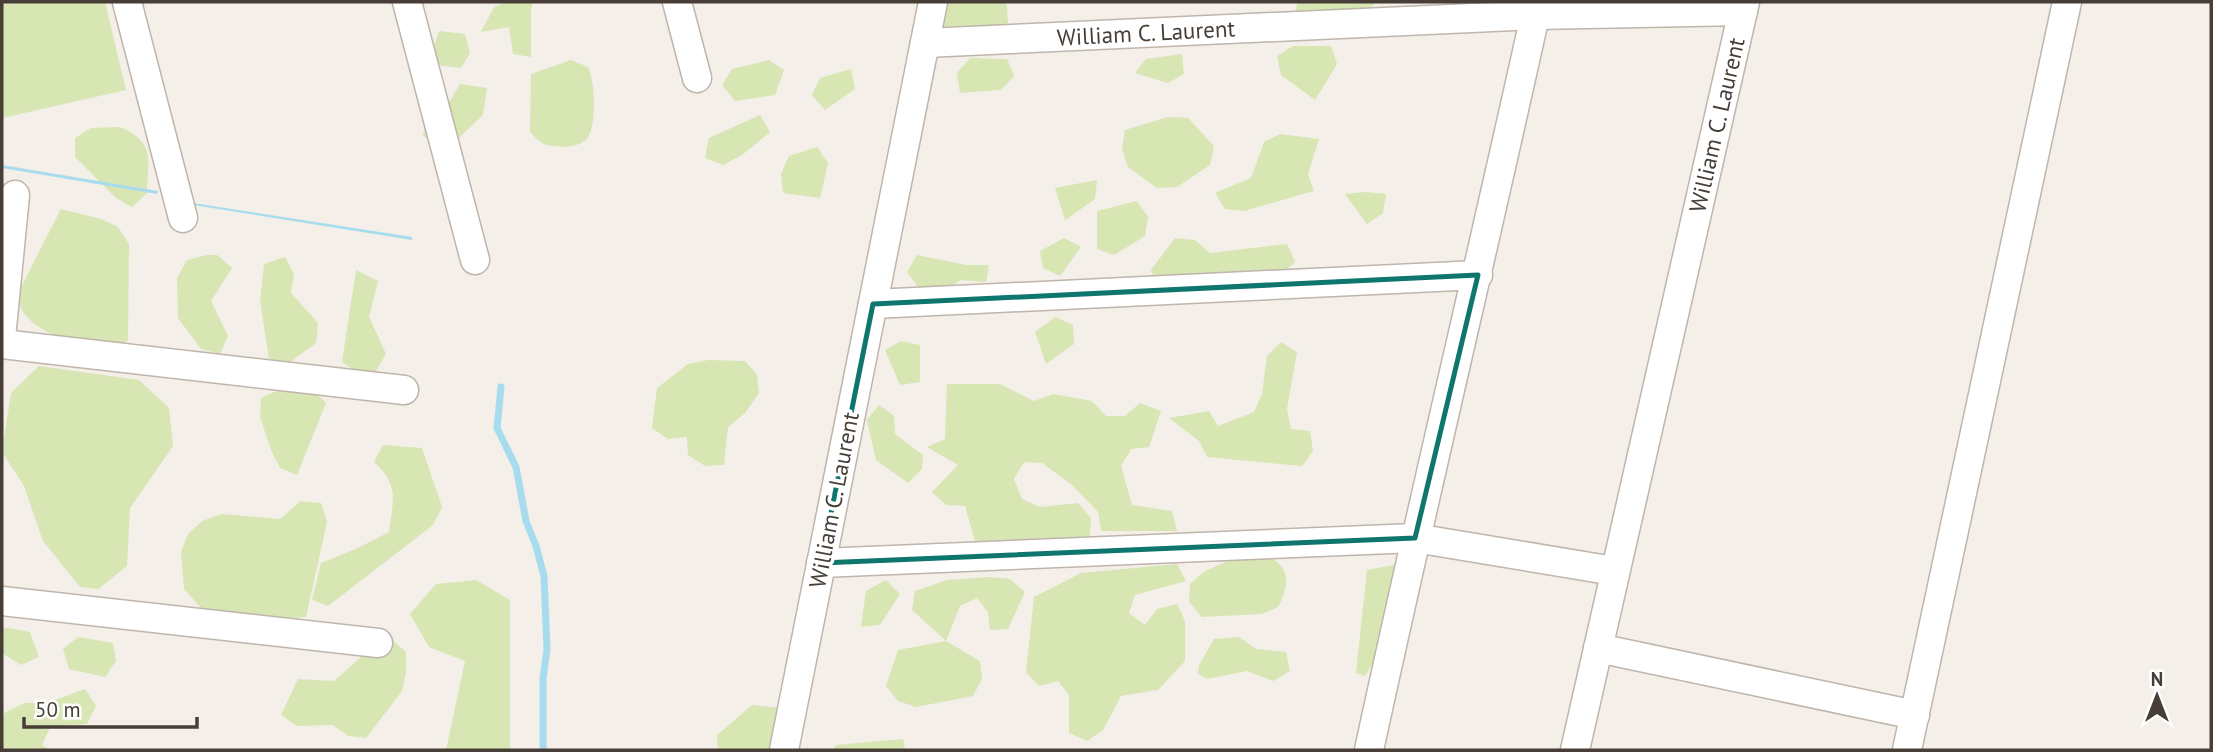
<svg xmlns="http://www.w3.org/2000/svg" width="2213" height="752" font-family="'PT Sans',sans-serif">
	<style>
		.green { fill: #d7e6b3 }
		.water { fill: #a7dcee }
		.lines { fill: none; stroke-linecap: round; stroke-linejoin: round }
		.stream { stroke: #a7dcee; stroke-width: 7 }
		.minor-casing { stroke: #bfb5ab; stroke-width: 31 }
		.minor { stroke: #fff; stroke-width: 28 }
		.marked { fill: none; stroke: #0f766e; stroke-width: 5; stroke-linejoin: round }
		.labels { text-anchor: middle; stroke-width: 7; stroke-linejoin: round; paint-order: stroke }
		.street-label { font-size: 23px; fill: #473f37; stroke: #fff }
	</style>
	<rect width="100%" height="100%" fill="#f4efe9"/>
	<g class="green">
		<polygon points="2,2 105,2 126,90 2,118"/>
		<polygon points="508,2 533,2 531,9 531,57 513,54 509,27 481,32 494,7"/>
		<polygon points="944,2 1003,2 1007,5 1008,24 995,37 957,45 941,27"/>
		<polygon points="1298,2 1374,2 1375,3 1362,17 1291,25"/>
		<polygon points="439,31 465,34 470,53 461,68 428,64"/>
		<polygon points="1293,46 1331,46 1337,64 1315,100 1281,75 1277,56"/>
		<polygon points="1182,54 1184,74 1168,83 1135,73 1146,59"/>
		<polygon points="970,58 1007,59 1014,76 1001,90 960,93 957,73"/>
		<path d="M 571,60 L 588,67 C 595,81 597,123 588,137 C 582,148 559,148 547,145 C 541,144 535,137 530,132 L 531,74 Z"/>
		<polygon points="769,60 784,70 775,95 735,101 722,85 732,69"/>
		<polygon points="851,69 855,89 825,110 812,95 820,78"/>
		<polygon points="460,84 487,88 483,115 448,148 438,149 423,135 427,116 445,109"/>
		<polygon points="760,115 770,132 742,155 723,165 705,158 709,138"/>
		<polygon points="1168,117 1188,118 1214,146 1210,165 1177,187 1157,188 1128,167 1122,149 1125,130"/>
		<path d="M 120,127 C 156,143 148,159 147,193 L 132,207 L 116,198 L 75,157 L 75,138 L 91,128 Z"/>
		<polygon points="1280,134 1319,139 1308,174 1314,191 1244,211 1225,209 1215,193 1251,178 1264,142"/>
		<polygon points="817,147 828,163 820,198 783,193 781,174 789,156"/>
		<polygon points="1097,180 1095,199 1065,220 1055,188"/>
		<polygon points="1365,192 1386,194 1383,213 1367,224 1345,194"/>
		<polygon points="1137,201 1148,217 1145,236 1114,255 1097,249 1097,211"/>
		<path d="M 61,209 L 101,219 L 118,227 L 129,244 L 128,340 L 112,351 C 83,345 47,339 26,316 C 21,311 19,302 17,295 Z"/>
		<polygon points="1064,238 1081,247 1060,276 1043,268 1040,251"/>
		<polygon points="1175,238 1195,240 1210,253 1287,244 1295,262 1280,275 1157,287 1151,270"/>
		<polygon points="207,255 217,255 232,268 211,301 228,336 220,354 201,349 178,318 177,278 187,260"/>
		<polygon points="917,255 966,265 989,265 986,282 961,280 935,295 918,287 907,272"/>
		<polygon points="285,257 294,274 291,293 318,323 316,343 285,366 269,358 260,301 264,264"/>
		<polygon points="356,270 378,281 369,317 386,354 376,371 358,373 342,362"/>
		<polygon points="1055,317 1073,325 1074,344 1046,364 1035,332"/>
		<polygon points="901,341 920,345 920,382 900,385 885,350"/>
		<polygon points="1281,342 1297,352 1287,409 1291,429 1310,431 1313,451 1302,466 1207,457 1199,441 1169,418 1209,411 1218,426 1254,412 1262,394 1267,356"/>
		<polygon points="708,360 745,361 757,375 759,393 745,413 728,427 724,465 705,466 688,455 687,437 668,439 652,428 657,388 688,364"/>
		<polygon points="39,366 139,380 169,408 173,446 130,508 127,566 98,589 80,587 43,541 24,486 2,452 11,393"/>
		<polygon points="292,384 311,389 326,403 297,475 280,468 271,450 260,417 261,398"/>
		<polygon points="947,384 1000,384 1034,401 1053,394 1092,401 1106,416 1125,416 1140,403 1161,411 1149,447 1131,449 1121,466 1132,505 1172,511 1177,531 1101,531 1098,512 1072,485 1042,463 1024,462 1014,479 1022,499 1040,507 1078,503 1091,518 1090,536 1072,545 975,541 965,506 946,505 932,492 958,465 927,447 945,439"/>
		<polygon points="879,405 894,416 895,434 923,455 922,469 908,483 876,460 867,420"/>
		<path d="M 383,445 L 422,448 L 442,507 L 433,525 L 328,606 L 312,600 L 321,563 L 358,548 L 389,532 C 393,500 400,486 374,462 Z"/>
		<polygon points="301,501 321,503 327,522 306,617 228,622 209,617 184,589 181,552 188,534 202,521 222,514 280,519"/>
		<path d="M 1251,551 C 1285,559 1295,575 1278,607 L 1262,614 L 1202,617 L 1189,602 L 1190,584 L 1205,571 Z"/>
		<polygon points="1177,564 1186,581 1135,595 1129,613 1145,625 1157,609 1177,604 1185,621 1185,661 1158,690 1121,696 1103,730 1087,741 1069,733 1069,695 1058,681 1039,686 1026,672 1034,597 1081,573"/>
		<polygon points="1399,564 1406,607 1365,676 1356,673 1367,570"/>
		<polygon points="990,577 1010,579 1025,592 1008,629 990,630 988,612 977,598 960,606 946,641 980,661 982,679 973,696 916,707 898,701 886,686 898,650 946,641 912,610 915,591 947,580"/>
		<polygon points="476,580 510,600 510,750 446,750 465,661 429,647 410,614 436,584"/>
		<polygon points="886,580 900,594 880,625 861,627 866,591"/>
		<polygon points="2,627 30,632 39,657 21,665 2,653"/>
		<polygon points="386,635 406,652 406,672 402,691 366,738 348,736 333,725 297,726 281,715 298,679 334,681"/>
		<polygon points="78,637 113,643 116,661 105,677 69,669 63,649"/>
		<polygon points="1239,637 1256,649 1286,652 1290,671 1273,681 1247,671 1207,679 1198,674 1199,665 1214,639"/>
		<polygon points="85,689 96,706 87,724 50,727 42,745 51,750 2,750 2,714 24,703 47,703"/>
		<polygon points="752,705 791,709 800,726 798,750 718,750 717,735"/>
		<polygon points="903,739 905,750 834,750 836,745"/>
	</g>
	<g class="water">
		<polygon points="2,165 158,191 157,194 2,168"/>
		<polygon points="193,203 412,237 412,240 193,205"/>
	</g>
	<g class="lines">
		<polyline class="stream" points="501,387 497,428 516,467 526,521 536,546 544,576 547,649 543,679 543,750"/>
		<defs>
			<g id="minor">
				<polyline points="127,2 183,218"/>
				<polyline points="407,2 475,260"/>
				<polyline points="677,2 697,78"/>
				<polyline points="925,43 1535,15 1743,11"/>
				<polyline points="873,304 1478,275"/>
				<polyline points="2,328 15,195"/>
				<polyline points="2,344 404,390"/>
				<polyline points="821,563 1415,538 1614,571"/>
				<polyline points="2,601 378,643"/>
				<polyline points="1598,648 1915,715"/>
				<polyline points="784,750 933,2"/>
				<path d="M 1369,750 C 1423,500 1483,252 1538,2"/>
				<polyline points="1575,750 1745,2"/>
				<polyline points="1907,750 2067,2"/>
			</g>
		</defs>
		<use href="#minor" class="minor-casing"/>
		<use href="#minor" class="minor"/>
	</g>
	<path class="marked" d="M 1478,275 L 1415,538 L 821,563 L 873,304 Z"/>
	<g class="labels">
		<g class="street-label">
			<text transform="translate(1146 33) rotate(-3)" y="8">William C. Laurent</text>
			<text transform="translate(1717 125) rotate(-77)" y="8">William C. Laurent</text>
			<text transform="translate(834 500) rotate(-79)" y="8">William C. Laurent</text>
		</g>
	</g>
	<rect width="2213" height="752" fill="none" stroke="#473f37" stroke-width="7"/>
	<g transform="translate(2157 696)" stroke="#ffffff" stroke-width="5" paint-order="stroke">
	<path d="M0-5L12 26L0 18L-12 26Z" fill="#473f37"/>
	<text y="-10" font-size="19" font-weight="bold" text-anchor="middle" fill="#473f37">N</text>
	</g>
	<path d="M24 717v10h173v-10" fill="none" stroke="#473f37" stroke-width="3.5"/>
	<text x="35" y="717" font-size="21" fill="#473f37" stroke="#ffffff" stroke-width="5" paint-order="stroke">50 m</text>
</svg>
